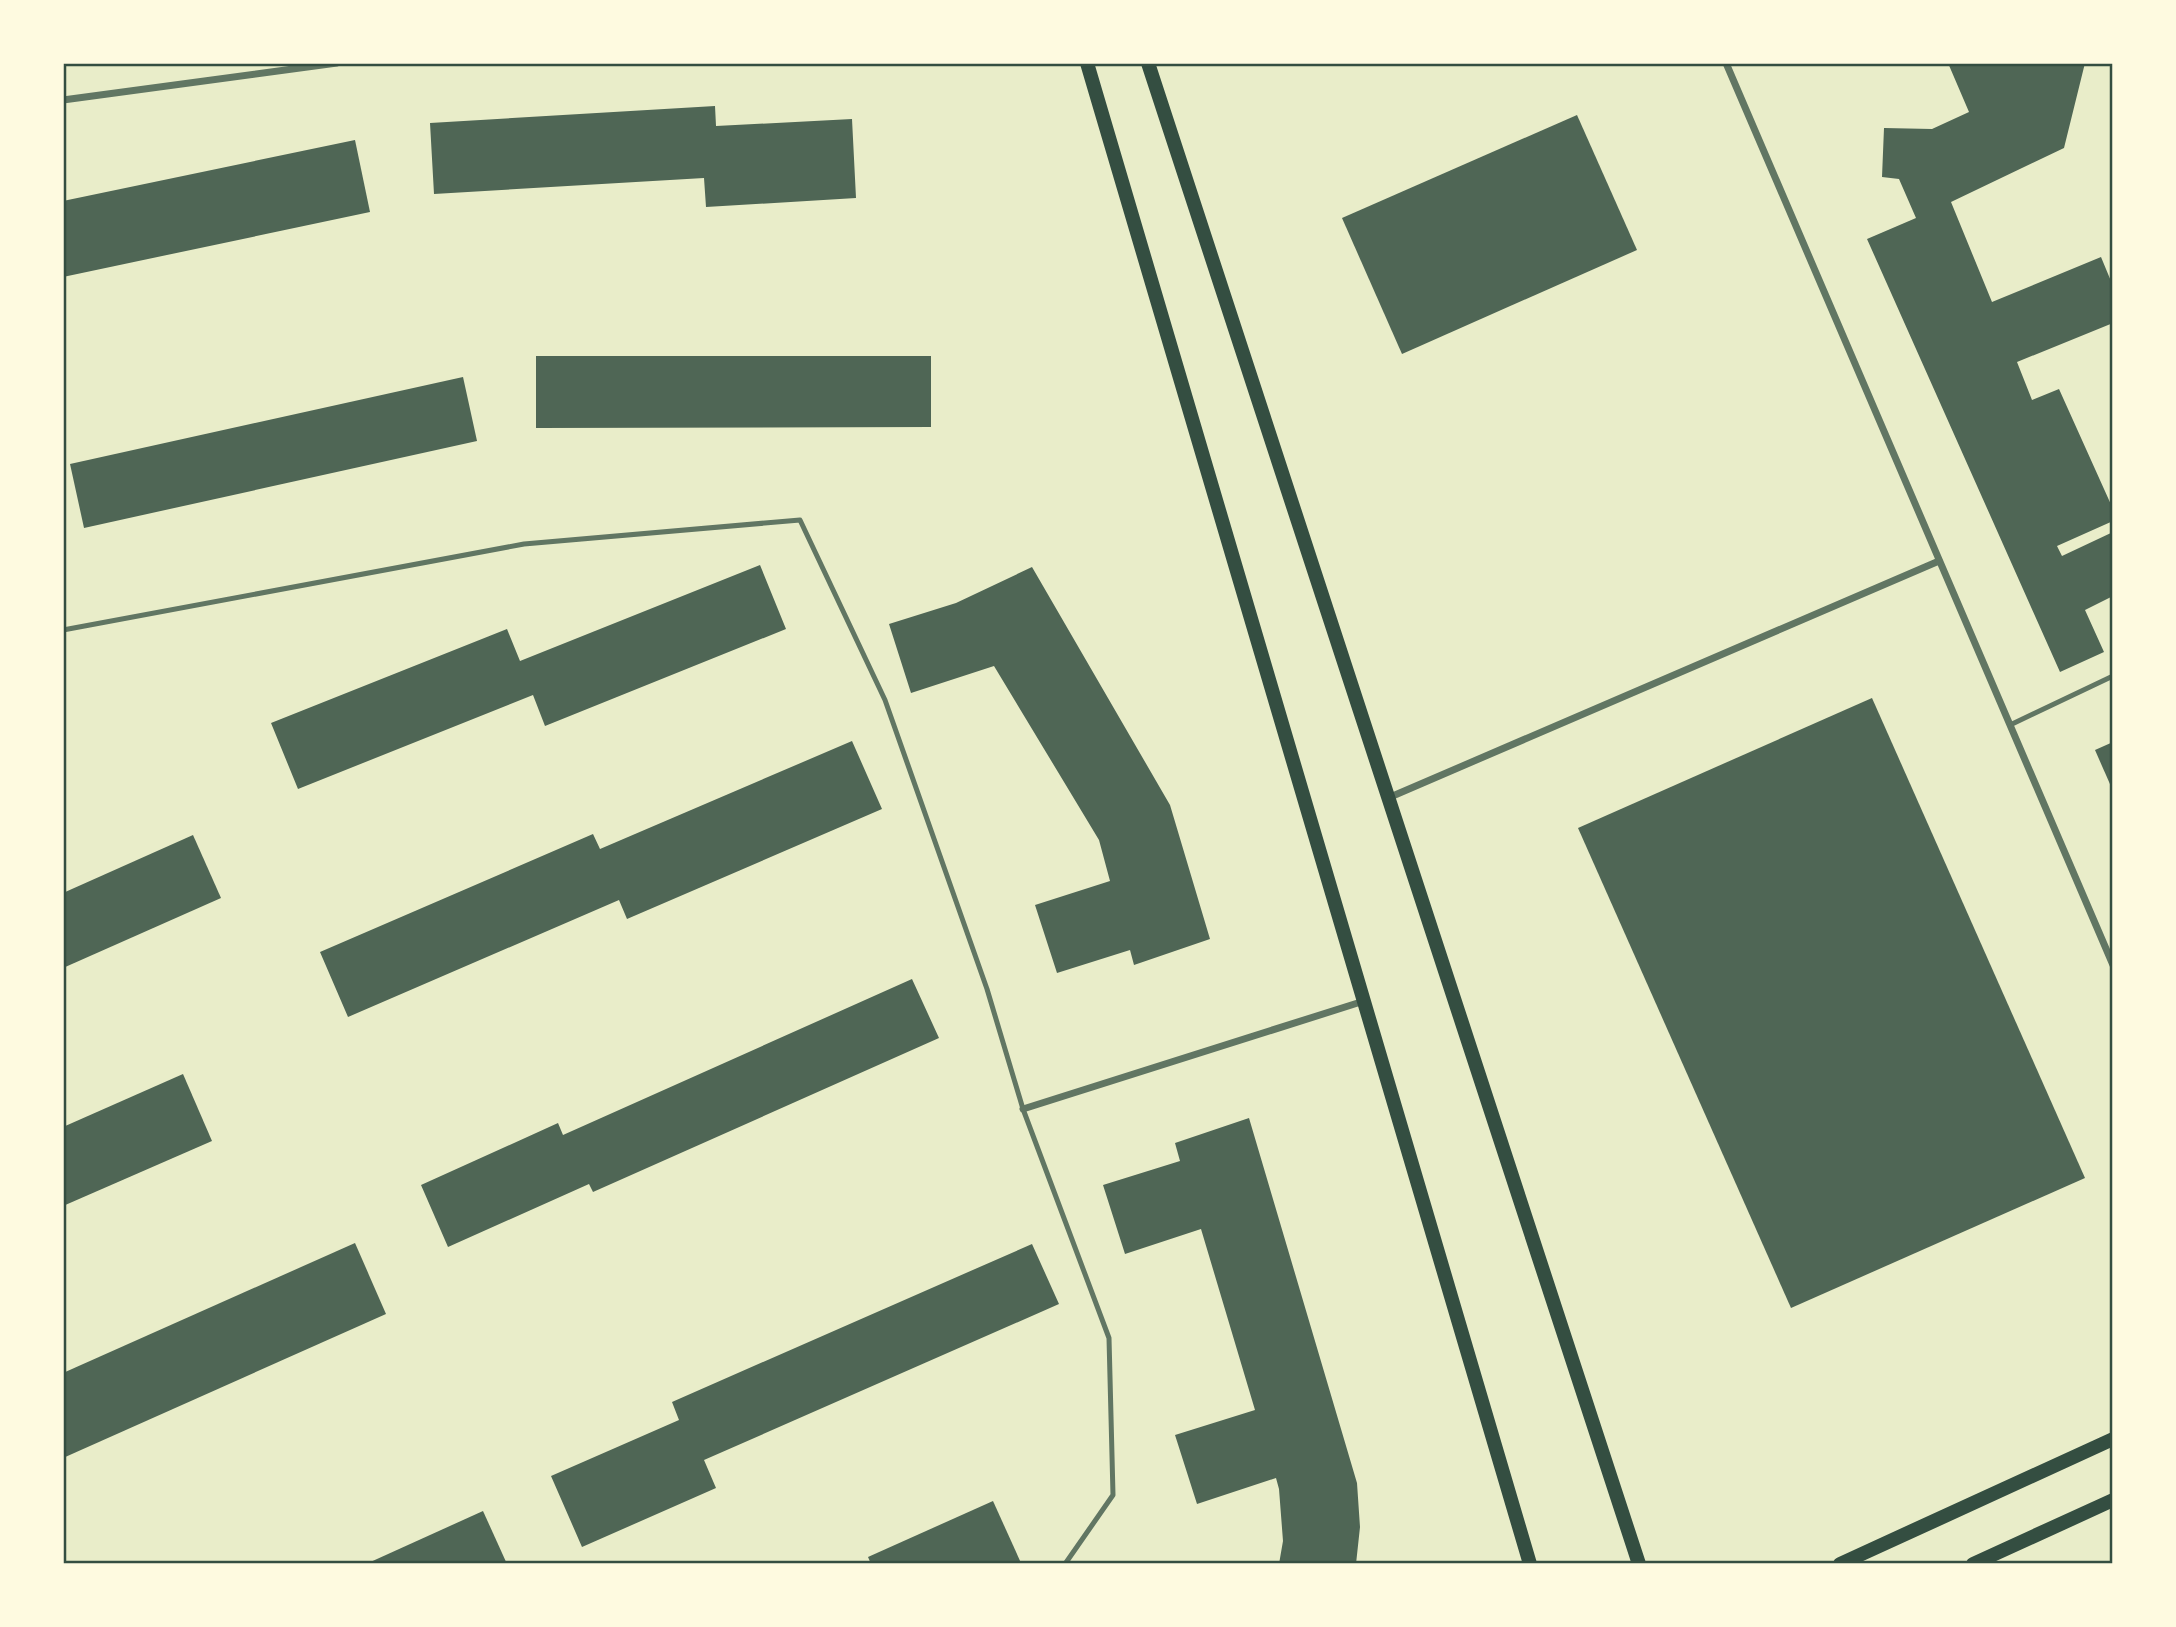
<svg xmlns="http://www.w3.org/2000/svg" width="2176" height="1627" font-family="Raleway,sans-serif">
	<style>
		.building { fill: #4f6655 }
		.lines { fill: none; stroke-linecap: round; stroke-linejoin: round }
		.service { stroke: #617663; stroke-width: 5 }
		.minor { stroke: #617663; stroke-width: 7 }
		.secondary { stroke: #344e41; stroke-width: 14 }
		.neatline { fill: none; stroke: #344e41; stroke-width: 2.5 }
	</style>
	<rect width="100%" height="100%" fill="#e9edc9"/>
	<g class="building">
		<polygon points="1948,63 2085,63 2064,148 1951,202 1992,302 2101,257 2113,286 2113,323 2017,362 2032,400 2059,389 2113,509 2113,521 2057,546 2062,556 2113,532 2113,596 2085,610 2104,652 2060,672 1867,239 1916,218 1899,179 1882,177 1884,128 1932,129 1969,112"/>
		<polygon points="715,106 716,126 852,119 856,198 706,207 704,178 434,194 430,123"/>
		<polygon points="1577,115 1637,250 1402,354 1342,218"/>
		<polygon points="355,140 370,212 63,277 63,201"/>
		<polygon points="536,356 931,356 931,427 536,428"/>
		<polygon points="463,377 477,441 84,528 70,464"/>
		<polygon points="760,565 786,629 545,726 533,695 298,789 271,723 507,629 520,661"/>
		<polygon points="1032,567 1170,805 1210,939 1134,965 1130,950 1057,973 1035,905 1110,881 1099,840 994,666 911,693 889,624 956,603"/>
		<polygon points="1872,698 2085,1178 1791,1308 1578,828"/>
		<polygon points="852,741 882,809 627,919 619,900 348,1017 320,952 593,834 600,849"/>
		<polygon points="2113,742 2113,791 2095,750"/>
		<polygon points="193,835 221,898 63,968 63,893"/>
		<polygon points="912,979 939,1038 593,1192 589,1184 448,1247 421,1185 558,1123 563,1135"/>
		<polygon points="183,1074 212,1141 63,1206 63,1127"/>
		<polygon points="1249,1118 1357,1483 1360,1527 1356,1564 1279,1564 1283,1541 1279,1489 1276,1478 1197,1504 1175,1435 1255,1410 1201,1229 1125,1254 1103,1185 1180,1161 1175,1143"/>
		<polygon points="355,1243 386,1314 63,1458 63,1373"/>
		<polygon points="1032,1244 1059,1304 704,1460 716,1488 582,1547 551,1476 679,1420 672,1402"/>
		<polygon points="993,1501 1021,1563 871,1564 868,1557"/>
		<polygon points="483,1511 507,1564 366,1564"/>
	</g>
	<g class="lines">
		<g class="service">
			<polyline points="63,630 524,544 800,520 885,700 987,989 1023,1109 1109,1338 1113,1495 1065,1564"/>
			<polyline points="2010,725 2113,676"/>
		</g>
		<g class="minor">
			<polyline points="1726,63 2113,965"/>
			<polyline points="63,100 337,63"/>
			<polyline points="1388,798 1939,561"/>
			<polyline points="1023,1109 1364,1001"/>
		</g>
		<g class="secondary">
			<polyline points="1087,63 1530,1564"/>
			<polyline points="1148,63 1639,1564"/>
			<polyline points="1840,1564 2113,1439"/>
			<polyline points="1973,1564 2113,1500"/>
		</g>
	</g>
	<rect width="2176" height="1627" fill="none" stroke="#fefae0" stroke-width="130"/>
	<rect x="65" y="65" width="2046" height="1497" class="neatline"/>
</svg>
